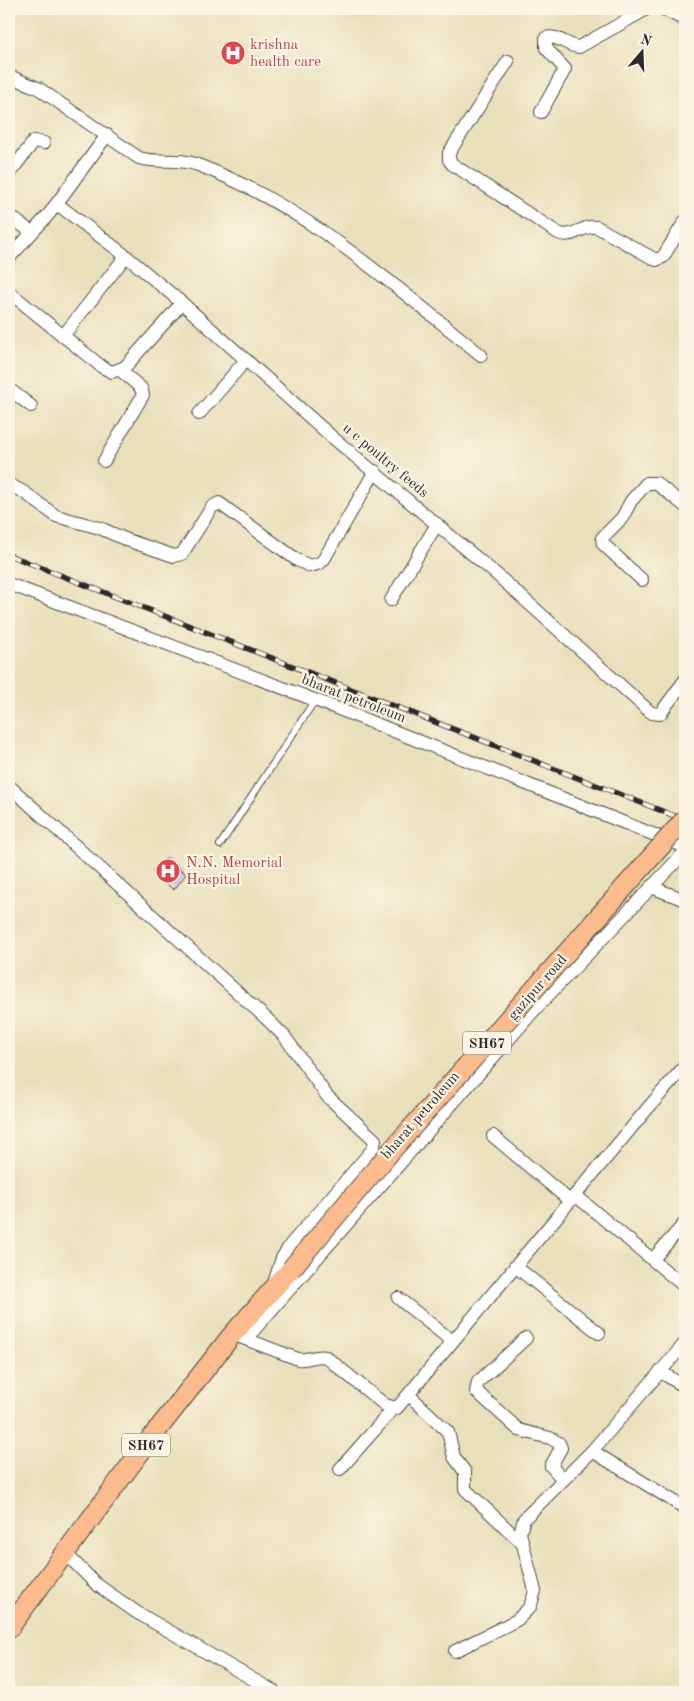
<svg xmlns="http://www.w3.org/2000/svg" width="694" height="1701" font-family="'Old Standard TT',serif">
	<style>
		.building { fill: #c2ade0 }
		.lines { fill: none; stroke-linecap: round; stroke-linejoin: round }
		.service-casing { stroke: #474640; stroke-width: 8 }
		.minor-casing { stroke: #474640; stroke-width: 14 }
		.primary-casing { stroke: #474640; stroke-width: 21 }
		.service { stroke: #fff; stroke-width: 6 }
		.minor { stroke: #fff; stroke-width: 12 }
		.primary { stroke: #fbbb8c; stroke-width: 19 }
		.rail-casing { stroke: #2b2b2b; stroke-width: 5.5 }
		.rail { stroke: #fcf5e5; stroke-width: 4; stroke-dasharray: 11; stroke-linecap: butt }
		.primary-bridge-casing { stroke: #474640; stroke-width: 21; stroke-linecap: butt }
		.primary-bridge { stroke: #fbbb8c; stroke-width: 19 }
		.labels { text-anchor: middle; stroke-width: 4.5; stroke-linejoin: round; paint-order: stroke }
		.shield { fill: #fcf5e5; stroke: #6a6863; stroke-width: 1 }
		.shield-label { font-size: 14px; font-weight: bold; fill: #2b2b2b }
		.health-label { font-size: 15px; fill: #be3a42; stroke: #fcf5e5; text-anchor: start }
		.street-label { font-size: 15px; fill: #2b2b2b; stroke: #fcf5e5 }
	</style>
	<rect width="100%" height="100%" fill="#fcf5e5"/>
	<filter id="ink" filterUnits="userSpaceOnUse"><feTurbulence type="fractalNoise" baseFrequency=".02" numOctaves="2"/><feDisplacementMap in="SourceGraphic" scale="10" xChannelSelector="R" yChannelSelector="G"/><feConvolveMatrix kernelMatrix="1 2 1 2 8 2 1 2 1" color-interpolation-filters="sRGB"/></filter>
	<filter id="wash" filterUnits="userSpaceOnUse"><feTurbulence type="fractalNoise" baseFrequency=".0096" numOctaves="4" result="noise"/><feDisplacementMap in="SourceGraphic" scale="20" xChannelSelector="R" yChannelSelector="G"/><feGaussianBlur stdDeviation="1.12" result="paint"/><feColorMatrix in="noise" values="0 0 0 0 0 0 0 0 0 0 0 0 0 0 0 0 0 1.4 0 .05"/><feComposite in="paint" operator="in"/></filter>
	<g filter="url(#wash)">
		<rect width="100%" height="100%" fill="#e8e0ba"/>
		<g id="blocks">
			<polygon class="building" points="166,858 186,874 174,890 154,874"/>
		</g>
	</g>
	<g filter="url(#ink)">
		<use href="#blocks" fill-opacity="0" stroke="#474640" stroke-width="1"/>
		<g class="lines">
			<defs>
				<polyline id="service" points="220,845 315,700"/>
				<g id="minor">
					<polyline points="663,9 685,20"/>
					<path d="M 508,61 L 449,153 L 449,160 L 452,164 L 558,233 C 573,240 582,224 597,227 L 656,260 L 663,257 L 685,221"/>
					<path d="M 9,76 L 38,88 L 139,158 C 159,164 178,157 198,165 C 306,206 392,284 481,355"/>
					<path d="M 541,112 L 565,69 L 546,48 L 546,38 C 557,34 568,47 579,47 L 647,9"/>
					<polyline points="9,174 34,141 44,143"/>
					<polyline points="57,204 126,256 182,303 332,437 496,574 648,710 652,713 660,714 685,680"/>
					<polyline points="9,215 31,232"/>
					<polyline points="9,258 49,214 107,135"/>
					<polyline points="9,292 102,367 112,372 125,367 182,303"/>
					<polyline points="63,336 126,256"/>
					<polyline points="9,389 31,406"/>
					<polyline points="199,414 246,360"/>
					<polyline points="104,461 143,395 141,388 120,370"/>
					<polyline points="9,484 25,493 56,516 100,528 127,540 174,556 182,554 212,507 219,503 297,560 310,566 320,563 324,559 375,471"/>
					<polyline points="642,580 603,544 602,538 622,518 631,501 647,483 656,483 685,506"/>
					<polyline points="9,584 341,710 685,847"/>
					<polyline points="391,600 437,524"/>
					<polyline points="9,786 268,1020 285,1037 327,1096 375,1140 373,1149 291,1244 282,1258 273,1286"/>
					<polyline points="651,887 685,900"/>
					<polyline points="493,1136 570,1201"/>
					<polyline points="575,1195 685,1287"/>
					<polyline points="653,1259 685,1223"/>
					<polyline points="515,1266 599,1333"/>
					<polyline points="398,1298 452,1341"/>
					<path d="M 240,1337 L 298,1359 C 308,1361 316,1354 326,1357 L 385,1405 L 397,1408 L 648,1108 L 685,1066"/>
					<polyline points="526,1338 478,1382 476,1391 519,1430 550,1438 559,1443 561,1448 551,1466 563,1480"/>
					<polyline points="246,1339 538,1006 685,852"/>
					<polyline points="661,1372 685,1387"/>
					<polyline points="409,1395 448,1432 454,1457 465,1472 465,1489 522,1543"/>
					<polyline points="592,1451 685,1508"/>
					<polyline points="340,1469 394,1408"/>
					<polyline points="64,1552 96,1584 136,1612 275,1692"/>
					<polyline points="455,1651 517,1620 530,1607 535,1591 520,1533 524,1519 592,1451 685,1343"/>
				</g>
				<polyline id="primary" points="9,1628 151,1438 232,1335 291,1269"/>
			</defs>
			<use href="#service" class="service-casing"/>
			<use href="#minor" class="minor-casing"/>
			<use href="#primary" class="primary-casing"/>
			<use href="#service" class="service"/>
			<use href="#minor" class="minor"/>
			<use href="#primary" class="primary"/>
			<defs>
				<polyline id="rail" points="9,555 685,820"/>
			</defs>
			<use href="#rail" class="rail-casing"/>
			<use href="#rail" class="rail"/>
			<defs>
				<polyline id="primary-bridge" points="291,1269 392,1150 685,819"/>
			</defs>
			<use href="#primary-bridge" class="primary-bridge-casing"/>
			<use href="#primary-bridge" class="primary-bridge"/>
		</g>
	</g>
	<defs>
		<symbol id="hospital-disc" viewBox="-11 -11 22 22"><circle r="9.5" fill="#e0444e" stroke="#fcf5e5"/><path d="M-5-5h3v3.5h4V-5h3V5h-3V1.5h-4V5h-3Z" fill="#fff"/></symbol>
	</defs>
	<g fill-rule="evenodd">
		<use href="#hospital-disc" x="219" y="39" width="28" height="28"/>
		<use href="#hospital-disc" x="154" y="857" width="28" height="28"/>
	</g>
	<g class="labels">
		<g class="shield">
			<rect x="463" y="1031.5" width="48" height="23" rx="4"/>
			<rect x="122" y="1433.5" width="48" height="23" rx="4"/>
		</g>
		<g class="shield-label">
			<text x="487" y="1048">SH67</text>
			<text x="146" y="1450">SH67</text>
		</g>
		<g class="health-label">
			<text x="250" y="49">krishna<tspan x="250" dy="17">health care</tspan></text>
			<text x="186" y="867">N.N. Memorial<tspan x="186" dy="17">Hospital</tspan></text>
		</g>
		<g class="street-label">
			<text transform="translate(386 460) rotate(40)" y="5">u c poultry feeds</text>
			<text transform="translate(354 698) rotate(21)" y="5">bharat petroleum</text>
			<text transform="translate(537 987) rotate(-49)" y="5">gazipur road</text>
			<text transform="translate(420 1115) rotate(-49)" y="5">bharat petroleum</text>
		</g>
	</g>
	<rect width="694" height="1701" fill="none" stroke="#fcf5e5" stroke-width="30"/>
	<g transform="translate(642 52) rotate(19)" stroke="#fcf5e5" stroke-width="4" paint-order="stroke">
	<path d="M0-4L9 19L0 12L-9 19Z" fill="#2b2b2b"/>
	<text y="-8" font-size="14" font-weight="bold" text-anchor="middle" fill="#2b2b2b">N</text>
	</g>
</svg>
